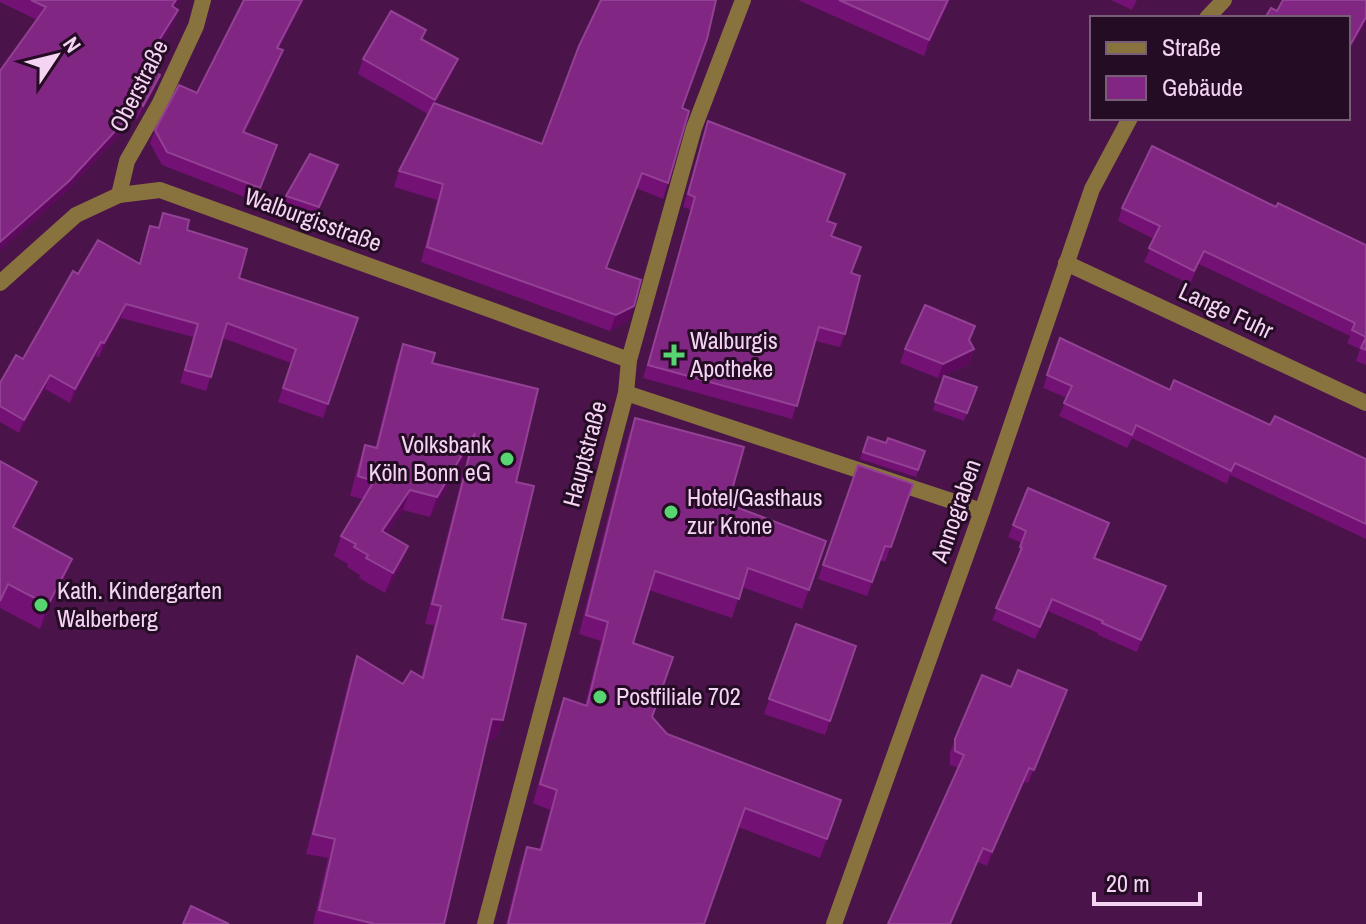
<svg xmlns="http://www.w3.org/2000/svg" width="1366" height="924" font-family="'Archivo Narrow',sans-serif">
	<style>
		.lines { fill: none; stroke-linecap: round; stroke-linejoin: round }
		.minor { stroke: #88723e; stroke-width: 16 }
		.wall { fill: #731175 }
		.shaded-wall { fill: #5d095e }
		.building { fill: #812682; stroke: #934194; stroke-width: 2 }
		.poi-dot { fill: #57d570; stroke: #240d24; stroke-width: 3 }
		.labels { text-anchor: middle; stroke-width: 6; stroke-linejoin: round; paint-order: stroke }
		.street-label { font-size: 24px; fill: #f5d4f3; stroke: #240d24 }
		.poi-label { font-size: 24px; fill: #f5d4f3; stroke: #240d24; text-anchor: start }
	</style>
	<rect width="100%" height="100%" fill="#4a144a"/>
	<g class="lines">
		<g class="minor">
			<polyline points="1207,18 1224,0"/>
			<polyline points="119,195 127,161 160,103 196,26 203,0"/>
			<polyline points="1066,263 1366,403"/>
			<polyline points="0,283 76,215 119,195 160,190 629,360"/>
			<polyline points="626,393 982,511"/>
			<polyline points="485,924 626,393 629,360 694,128 743,0"/>
			<polyline points="834,924 982,511 1092,189 1130,118"/>
		</g>
	</g>
	<g class="wall">
		<polygon points="0,0 180,0 175,8 178,10 173,25 145,68 154,89 137,120 136,117 63,195 37,20 0,2"/>
		<polygon points="244,0 304,0 279,48 279,63 245,133 277,145 255,201 162,165 150,143 155,130 197,93"/>
		<polygon points="798,0 950,0 924,56"/>
		<polygon points="1111,0 1137,0 1132,10"/>
		<polygon points="426,30 423,40 452,74 435,104 542,144 682,108 668,183 663,199 636,188 606,268 628,321 610,331 421,262 437,200 394,187 399,171 428,114 358,74 363,59"/>
		<polygon points="708,121 827,221 831,237 851,273 845,334 840,347 815,341 792,419 643,378 691,210 683,207"/>
		<polygon points="333,179 313,222 281,210 286,196"/>
		<polygon points="1276,207 1366,245 1366,365 1356,361 1360,349 1347,343 1350,336 1199,264 1190,284 1144,262 1154,239 1118,221 1122,208"/>
		<polygon points="163,213 187,230 239,278 358,318 323,418 278,402 291,363 223,338 206,391 180,383 193,337 121,318 99,357 96,356 70,403 45,389 19,433 0,422 0,383 23,359 78,274 139,263 150,226 158,228"/>
		<polygon points="975,326 970,340 974,349 969,364 938,378 900,363 905,349"/>
		<polygon points="1060,338 1170,390 1366,459 1366,539 1230,475 1227,484 1132,438 1127,448 1059,416 1067,398 1043,388"/>
		<polygon points="403,344 432,363 516,482 502,619 503,720 495,740 487,739 444,924 313,924 328,858 306,854 350,676 357,656 403,684 421,677 434,625 425,624 468,453 430,517 403,510 386,533 408,546 401,566 385,593 359,578 360,575 347,567 348,564 334,556 341,536 363,499 350,496 358,465 365,445 375,448 396,363"/>
		<polygon points="944,376 977,387 964,421 933,410"/>
		<polygon points="635,418 728,504 826,541 802,609 742,587 732,618 649,590 633,643 652,717 667,734 841,800 820,858 738,827 704,924 506,924 520,866 527,847 539,850 550,810 533,803 557,717 564,698 585,705 601,641 579,634 628,437"/>
		<polygon points="868,437 886,443 925,451 916,477 860,459"/>
		<polygon points="0,461 28,506 16,528 63,583 40,629 0,608"/>
		<polygon points="858,465 913,484 885,562 880,560 867,596 818,579"/>
		<polygon points="1013,525 1105,535 1095,558 1161,598 1137,652 1098,635 1098,633 1048,611 1035,639 992,620 1017,560 1016,559 1022,543 1008,537"/>
		<polygon points="796,624 856,646 825,735 764,714"/>
		<polygon points="1011,687 1067,690 1028,783 1024,782 987,866 978,862 958,768 950,765 950,753 955,739"/>
	</g>
	<g class="shaded-wall">
		<polygon points="176,0 180,0 167,21 172,6"/>
		<polygon points="302,0 304,0 272,61 277,48"/>
		<polygon points="948,0 950,0 924,56 929,40"/>
		<polygon points="178,10 173,25 137,81 142,67"/>
		<polygon points="1366,17 1366,22 1348,54 1348,49"/>
		<polygon points="283,50 279,63 238,146 243,132"/>
		<polygon points="458,59 452,74 429,114 435,100"/>
		<polygon points="160,75 154,89 137,120 143,106"/>
		<polygon points="141,103 136,117 63,195 0,251 0,242"/>
		<polygon points="338,165 333,179 313,222 319,207"/>
		<polygon points="126,304 121,318 99,357 104,343"/>
		<polygon points="634,306 628,321 610,331 616,315"/>
		<polygon points="101,342 96,356 70,403 75,389"/>
		<polygon points="974,349 969,364 938,378 943,364"/>
		<polygon points="50,375 45,389 19,433 24,420"/>
		<polygon points="475,433 468,453 430,517 437,497"/>
		<polygon points="37,482 28,506 4,550 13,527"/>
		<polygon points="410,490 403,510 375,550 382,531"/>
		<polygon points="408,546 401,566 385,593 393,573"/>
		<polygon points="72,559 63,583 40,629 48,605"/>
		<polygon points="1166,586 1161,598 1137,652 1141,640"/>
		<polygon points="492,719 503,720 495,740 485,739"/>
		<polygon points="1029,768 1024,782 987,866 992,852"/>
	</g>
	<g class="building">
		<polygon points="31,0 176,0 172,6 178,10 142,67 160,75 143,106 141,103 69,181 0,242 0,71 46,7"/>
		<polygon points="244,0 302,0 277,48 283,50 243,132 277,145 260,188 167,152 155,130 179,85 197,93"/>
		<polygon points="601,0 716,0 707,39 682,108 689,111 668,183 642,173 606,268 641,280 634,306 616,315 427,247 443,184 399,171 434,103 542,144 579,46"/>
		<polygon points="839,0 948,0 929,40"/>
		<polygon points="1283,0 1366,0 1366,17 1348,49 1348,18 1265,18 1271,8 1277,11"/>
		<polygon points="391,11 426,30 421,39 458,59 435,100 363,59"/>
		<polygon points="708,121 845,174 827,221 836,224 831,236 861,247 851,273 860,276 845,334 819,327 797,406 648,365 695,197 688,194"/>
		<polygon points="1152,146 1276,207 1278,203 1366,245 1366,337 1352,330 1355,323 1204,251 1194,271 1149,248 1160,226 1122,208"/>
		<polygon points="310,154 338,165 319,207 286,196"/>
		<polygon points="163,213 189,220 187,230 247,249 239,278 358,318 328,404 283,388 296,349 227,323 211,377 185,370 198,324 126,304 104,343 101,342 75,389 50,375 24,420 0,406 0,383 16,355 23,359 73,271 78,274 98,240 140,264 150,226 159,228"/>
		<polygon points="925,305 975,326 969,340 974,349 943,364 905,349"/>
		<polygon points="1366,337 1366,350 1361,348"/>
		<polygon points="1060,338 1170,390 1174,380 1270,425 1275,416 1366,459 1366,524 1235,463 1231,471 1136,425 1132,435 1064,403 1072,386 1047,375"/>
		<polygon points="403,344 435,353 432,363 538,389 516,482 534,486 502,619 526,624 503,720 492,719 444,924 375,924 319,910 335,839 313,834 357,656 403,684 411,671 423,678 441,606 432,604 475,433 437,497 410,490 382,531 408,546 393,573 366,558 368,555 354,547 356,544 341,536 374,481 358,476 365,445 377,448"/>
		<polygon points="944,376 977,387 967,413 935,402"/>
		<polygon points="635,418 744,447 728,504 826,541 809,590 748,568 739,599 655,571 633,643 673,657 652,717 667,734 841,800 827,839 745,808 704,924 508,924 527,847 541,850 557,790 540,784 564,698 587,706 608,622 586,615"/>
		<polygon points="868,437 886,443 888,438 925,451 918,470 863,452"/>
		<polygon points="0,461 37,482 13,527 72,559 48,605 8,584 0,601"/>
		<polygon points="858,465 913,484 891,547 885,546 872,582 823,565"/>
		<polygon points="1028,488 1109,523 1094,558 1166,586 1141,640 1102,623 1103,621 1052,599 1040,627 996,608 1022,548 1020,547 1026,531 1013,525"/>
		<polygon points="796,624 856,646 830,721 769,699"/>
		<polygon points="1018,670 1067,690 1034,770 1029,768 992,852 983,848 950,924 888,924 964,755 955,751 955,739 982,675 1011,687"/>
		<polygon points="191,906 229,924 183,924"/>
	</g>
	<g class="poi-dot">
		<path d="M670 343h8v8h8v8h-8v8h-8v-8h-8v-8h8z"/>
		<circle cx="507" cy="459" r="8"/>
		<circle cx="671" cy="512" r="8"/>
		<circle cx="41" cy="605" r="8"/>
		<circle cx="600" cy="697" r="8"/>
	</g>
	<g class="labels">
		<g class="street-label">
			<text transform="translate(139 86) rotate(-63)" y="8">Oberstraße</text>
			<text transform="translate(313 220) rotate(20)" y="8">Walburgisstraße</text>
			<text transform="translate(1226 311) rotate(25)" y="8">Lange Fuhr</text>
			<text transform="translate(585 454) rotate(-75)" y="8">Hauptstraße</text>
			<text transform="translate(956 511) rotate(-71)" y="8">Annograben</text>
		</g>
		<g class="poi-label">
			<text x="690" y="349">Walburgis<tspan x="690" dy="28">Apotheke</tspan></text>
			<text x="491" y="453" text-anchor="end">Volksbank<tspan x="491" dy="28">Köln Bonn eG</tspan></text>
			<text x="687" y="506">Hotel/Gasthaus<tspan x="687" dy="28">zur Krone</tspan></text>
			<text x="57" y="599">Kath. Kindergarten<tspan x="57" dy="28">Walberberg</tspan></text>
			<text x="616" y="705">Postfiliale 702</text>
		</g>
	</g>
	<rect x="1090" y="16" width="260" height="104" fill="#240d24" stroke="#785d77" stroke-width="2"/>
	<rect x="1106" y="42" width="40" height="12" fill="#88723e" stroke="#785d77" stroke-width="2"/>
	<text x="1162" y="56" font-size="24" fill="#f5d4f3">Straße</text>
	<rect x="1106" y="76" width="40" height="24" fill="#812682" stroke="#785d77" stroke-width="2"/>
	<text x="1162" y="96" font-size="24" fill="#f5d4f3">Gebäude</text>
	<g transform="translate(56 56) rotate(55)" stroke="#240d24" stroke-width="6" paint-order="stroke">
	<path d="M0-6L14 30L0 20L-14 30Z" fill="#f5d4f3"/>
	<text y="-12" font-size="22" font-weight="bold" text-anchor="middle" fill="#f5d4f3">N</text>
	</g>
	<path d="M1094 892v12h106v-12" fill="none" stroke="#f5d4f3" stroke-width="4"/>
	<text x="1106" y="892" font-size="24" fill="#f5d4f3" stroke="#240d24" stroke-width="6" paint-order="stroke">20 m</text>
</svg>
